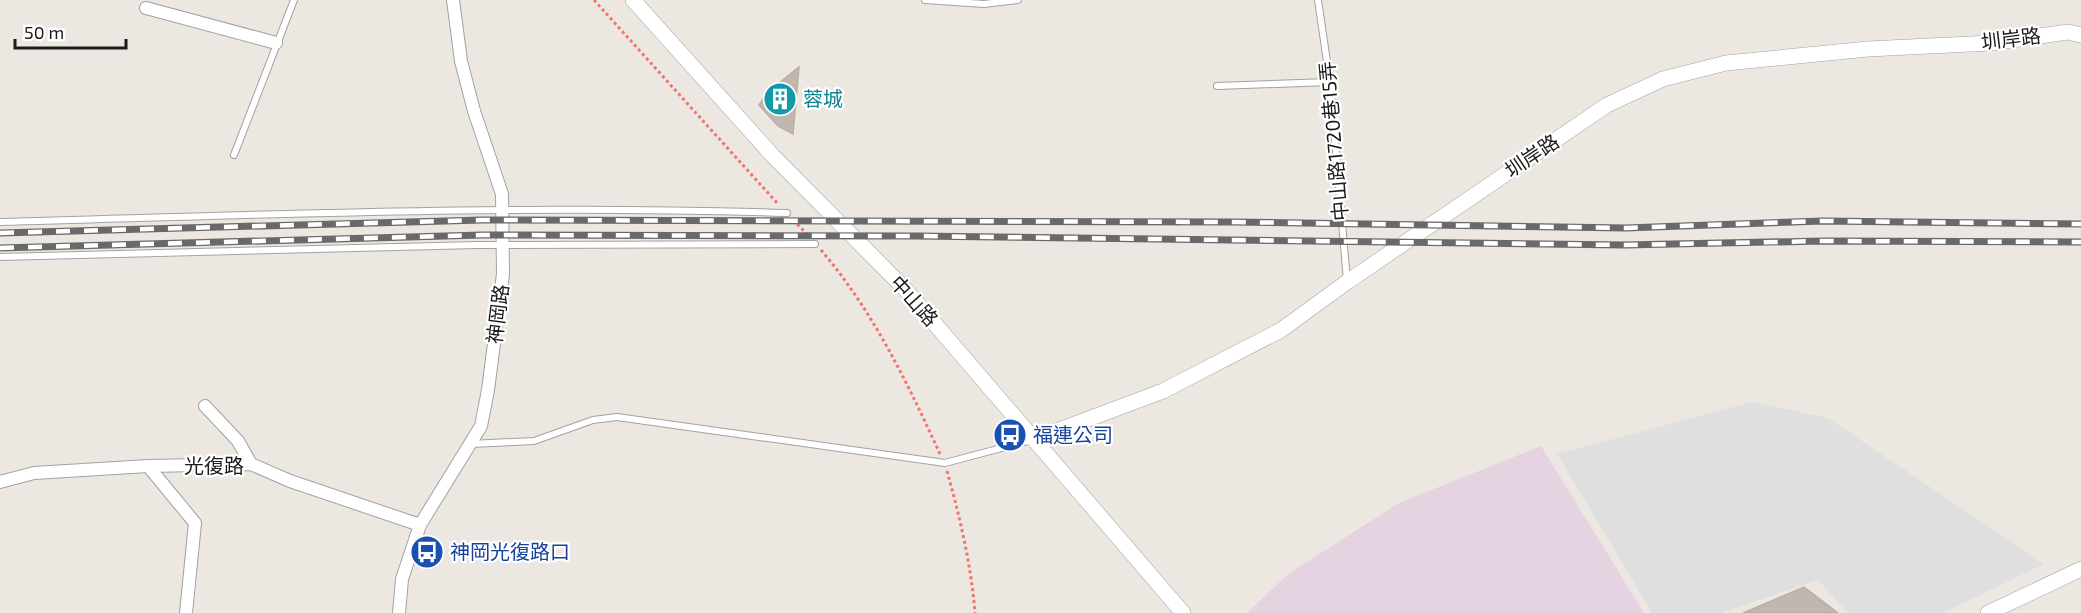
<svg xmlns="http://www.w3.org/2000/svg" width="2081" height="613" font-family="'Exo 2','Noto Sans TC',sans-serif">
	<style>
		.industrial { fill: #e5d3e2 }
		.parking { fill: #dfdfdf }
		.building { fill: #c0b7b1; stroke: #bcaea4; stroke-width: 1.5 }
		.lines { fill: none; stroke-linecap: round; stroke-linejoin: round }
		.service-casing { stroke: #a2a2a2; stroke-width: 8 }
		.minor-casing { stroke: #a2a2a2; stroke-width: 14 }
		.tertiary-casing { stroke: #a2a2a2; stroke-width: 16 }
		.path { stroke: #f0756e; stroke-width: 3; stroke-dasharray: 3 3; stroke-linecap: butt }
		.service { stroke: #fff; stroke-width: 6 }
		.minor { stroke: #fff; stroke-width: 12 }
		.tertiary { stroke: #fff; stroke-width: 15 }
		.rail-casing { stroke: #696969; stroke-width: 7 }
		.rail { stroke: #fff; stroke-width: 4.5; stroke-dasharray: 14; stroke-linecap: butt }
		.labels { text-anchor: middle; stroke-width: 4.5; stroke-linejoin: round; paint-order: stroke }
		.street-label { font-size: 20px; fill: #1b1b1b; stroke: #fff }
		.culture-label { font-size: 20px; fill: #0d838f; stroke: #fff; text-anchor: start }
		.transit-label { font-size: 20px; fill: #164399; stroke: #fff; text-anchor: start }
	</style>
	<rect width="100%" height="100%" fill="#ece8e1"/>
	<polygon class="industrial" points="1541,446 1644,613 1247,613 1288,574 1399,503"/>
	<polygon class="parking" points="1752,402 1828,418 2044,564 1943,613 1848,613 1818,580 1721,613 1652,613 1557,454"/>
	<g class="building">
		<polygon points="799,67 793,134 778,126 759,105 768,92"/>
		<polygon points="1804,587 1838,613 1743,613"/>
	</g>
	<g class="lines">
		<defs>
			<g id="service">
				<polyline points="925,0 984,4 1018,0"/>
				<polyline points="1318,0 1330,82 1347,281"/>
				<polyline points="1217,86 1330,82"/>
				<polyline points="234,155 294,0"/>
				<path d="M 0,222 C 262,215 525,204 787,213"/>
				<polyline points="0,257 477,245 815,244"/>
				<polyline points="470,444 534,441 593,420 617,417 945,463 1032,440"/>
			</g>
			<g id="minor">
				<polyline points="146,8 276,43"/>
				<polyline points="205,406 238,441 251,464"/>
				<polyline points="148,466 195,523 186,613"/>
				<polyline points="0,482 34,473 148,466 251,464 290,481 420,525"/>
				<polyline points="399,613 402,579 420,525 481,426 488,390 503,274 502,194 474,111 461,61 453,0"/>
			</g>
			<g id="tertiary">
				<polyline points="633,0 773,156 905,289 1183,613"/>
				<polyline points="1035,439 1163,391 1281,330 1347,282 1607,105 1663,79 1726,63 1868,49 1991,43 2068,32 2081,35"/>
				<polyline points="1988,613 2081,569"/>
			</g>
		</defs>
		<use href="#service" class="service-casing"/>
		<use href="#minor" class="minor-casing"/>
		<use href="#tertiary" class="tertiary-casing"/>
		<g class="path">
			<polyline points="594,0 778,204"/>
			<polyline points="793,220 807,234"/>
			<path d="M 821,250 C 873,311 907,382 940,454"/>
			<path d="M 947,471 C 960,518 971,564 975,613"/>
		</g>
		<use href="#service" class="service"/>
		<use href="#minor" class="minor"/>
		<use href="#tertiary" class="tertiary"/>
		<defs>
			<g id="rail">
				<polyline points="0,233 482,220 1234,222 1626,228 1823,221 2081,224"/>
				<polyline points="0,248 482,235 916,236 1625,245 1823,241 2081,242"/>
			</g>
		</defs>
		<use href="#rail" class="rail-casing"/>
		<use href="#rail" class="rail"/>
	</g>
	<defs>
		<symbol id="building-disc" viewBox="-11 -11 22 22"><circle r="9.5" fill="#0f9aa8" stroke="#fff"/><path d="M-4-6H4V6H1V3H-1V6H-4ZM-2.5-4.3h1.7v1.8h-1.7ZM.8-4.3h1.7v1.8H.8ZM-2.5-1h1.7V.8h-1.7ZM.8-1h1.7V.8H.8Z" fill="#fff"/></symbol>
		<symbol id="bus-disc" viewBox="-11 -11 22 22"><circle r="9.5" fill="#1a4fb4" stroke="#fff"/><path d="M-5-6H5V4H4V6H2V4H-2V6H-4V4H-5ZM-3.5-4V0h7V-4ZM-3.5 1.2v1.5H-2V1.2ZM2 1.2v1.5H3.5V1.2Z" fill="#fff"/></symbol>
	</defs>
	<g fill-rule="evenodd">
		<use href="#building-disc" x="761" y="80" width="38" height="38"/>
		<use href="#bus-disc" x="991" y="416" width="38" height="38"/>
		<use href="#bus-disc" x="408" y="533" width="38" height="38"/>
	</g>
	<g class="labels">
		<g class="street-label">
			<text transform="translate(2011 39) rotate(-7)" y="7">圳岸路</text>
			<text transform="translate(1334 141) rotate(-95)" y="7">中山路1720巷15弄</text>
			<text transform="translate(1532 156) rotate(-34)" y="7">圳岸路</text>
			<text transform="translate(914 301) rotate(48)" y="7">中山路</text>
			<text transform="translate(498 314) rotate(-83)" y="7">神岡路</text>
			<text x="214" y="473">光復路</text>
		</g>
		<g class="culture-label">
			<text x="803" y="106">蓉城</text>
		</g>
		<g class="transit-label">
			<text x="1033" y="442">福連公司</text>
			<text x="450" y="559">神岡光復路口</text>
		</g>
	</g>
	<path d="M15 39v9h111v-9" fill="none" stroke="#1b1b1b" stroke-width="3"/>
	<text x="24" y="39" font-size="18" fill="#1b1b1b" stroke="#ffffff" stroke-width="4.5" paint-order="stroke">50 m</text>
</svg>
